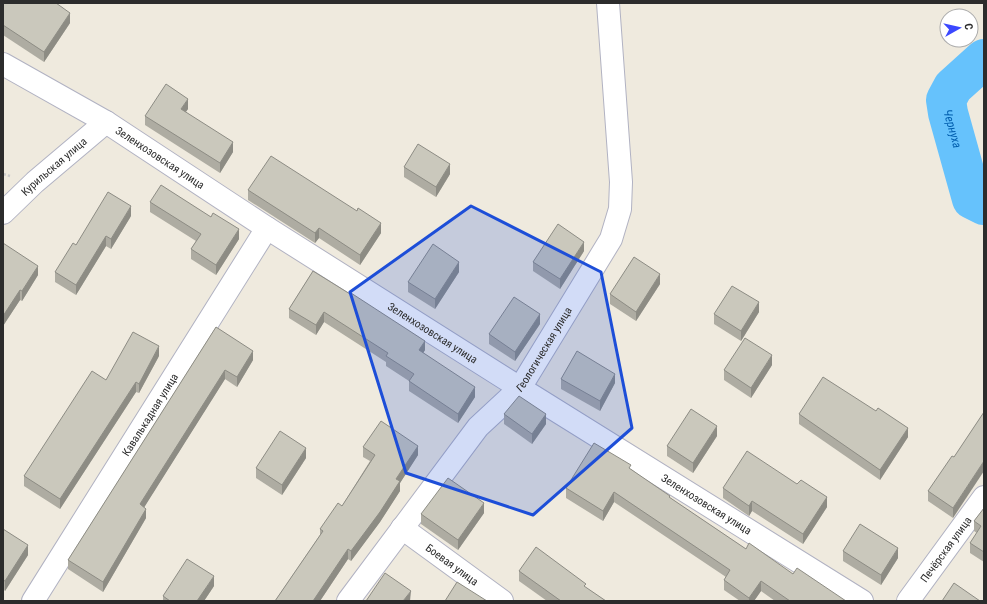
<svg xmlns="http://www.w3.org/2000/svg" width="987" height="604" font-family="'Roboto Condensed',sans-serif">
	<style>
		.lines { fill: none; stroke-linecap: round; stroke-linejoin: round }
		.river { stroke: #66c2fc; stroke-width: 40 }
		.minor-casing { stroke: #b1b2c2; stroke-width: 24 }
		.path { stroke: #ccc; stroke-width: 2.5; stroke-dasharray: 3 2; stroke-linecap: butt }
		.minor { stroke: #fff; stroke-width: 22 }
		.wall { fill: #aeaca2 }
		.shaded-wall { fill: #8d8c84 }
		.building { fill: #cac8bc; stroke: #8d8c84 }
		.marked { fill: #1d4ed8; fill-opacity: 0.2; stroke: #1d4ed8; stroke-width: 3; stroke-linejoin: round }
		.labels { text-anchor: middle; stroke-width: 3.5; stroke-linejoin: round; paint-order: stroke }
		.street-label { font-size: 11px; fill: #2c2c2c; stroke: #fff }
		.water-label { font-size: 12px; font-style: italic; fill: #005dad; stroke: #fff }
	</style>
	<rect width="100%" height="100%" fill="#efeade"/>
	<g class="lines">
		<path class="river" id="s1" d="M 984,59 L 953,87 L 946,100 L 948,113 L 972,199 L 984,205"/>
		<defs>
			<g id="minor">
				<path id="s2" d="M 3,64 L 106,122 L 267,228 L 520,388 L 862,601"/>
				<path id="s3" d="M 3,213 L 35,182 L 106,122"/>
				<path id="s4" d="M 402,528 L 502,601"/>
				<path id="s5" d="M 33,601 L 267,228"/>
				<path id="s6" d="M 348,601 L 478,427 L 520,388 L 611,239 L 620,209 L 621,182 L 608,3"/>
				<path id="s7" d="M 908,601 L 984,497"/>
			</g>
		</defs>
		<use href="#minor" class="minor-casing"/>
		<polyline class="path" points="3,174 10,176"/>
		<use href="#minor" class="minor"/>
	</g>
	<g class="wall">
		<polygon points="3,3 70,23 44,62 3,35"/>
		<polygon points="188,109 185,112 233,152 220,173 145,125 145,116"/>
		<polygon points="404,167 450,174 436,197 404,177"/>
		<polygon points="248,190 381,233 360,265 319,238 315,243 248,200"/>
		<polygon points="150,202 239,239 216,275 191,259 191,249 196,241 150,212"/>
		<polygon points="131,216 111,249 106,246 76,295 55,282 55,272 76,245"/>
		<polygon points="3,243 38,275 22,301 20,300 3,326"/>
		<polygon points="584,251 560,289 533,271 533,262"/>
		<polygon points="313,271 425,350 423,353 475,397 458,423 409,391 409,381 386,366 386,362 324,322 316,335 289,318 289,309"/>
		<polygon points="459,272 435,309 408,292 408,282"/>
		<polygon points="660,284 636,321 610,304 610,294"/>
		<polygon points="759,312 741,341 714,324 714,314"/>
		<polygon points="540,324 515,361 489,344 489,334"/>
		<polygon points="216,327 253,360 237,387 225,379 144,507 146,518 103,592 68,569 68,560"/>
		<polygon points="159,356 139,393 136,392 60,509 24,486 24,476 106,380"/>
		<polygon points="772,365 751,398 724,380 724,370"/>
		<polygon points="561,379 615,383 600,411 561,389"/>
		<polygon points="504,414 546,424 532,444 504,424"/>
		<polygon points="799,414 908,437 880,480 799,424"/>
		<polygon points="717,436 693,473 667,456 667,446"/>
		<polygon points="363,447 418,455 400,483 400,491 380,522 351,561 348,559 320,601 275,601 320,535 320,529 342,506 370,461 363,457"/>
		<polygon points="954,457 953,518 928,501 928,491"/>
		<polygon points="306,458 282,495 256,478 256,468"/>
		<polygon points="631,469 670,498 746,549 793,574 846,601 775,601 761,591 754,601 740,601 724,590 724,580 726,577 614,502 603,521 566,498 566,488"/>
		<polygon points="723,488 827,507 803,544 752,511 749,516 723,498"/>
		<polygon points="984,508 984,562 970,553 970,543 977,533 974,531 974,521"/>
		<polygon points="484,513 458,550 421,524 421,514"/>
		<polygon points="3,529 28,555 5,591 3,589"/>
		<polygon points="843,551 898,558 881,585 843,561"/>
		<polygon points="519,571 586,588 606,601 547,601 519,581"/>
		<polygon points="214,586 204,601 163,601 163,596"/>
	</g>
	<g class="shaded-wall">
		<polygon points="70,13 70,23 44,62 44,52"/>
		<polygon points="188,99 188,109 181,119 181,109"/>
		<polygon points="233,142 233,152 220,173 220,163"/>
		<polygon points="450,164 450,174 436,197 436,187"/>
		<polygon points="131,206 131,216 111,249 111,239"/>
		<polygon points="381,223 381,233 360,265 360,255"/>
		<polygon points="319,228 319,238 315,243 315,233"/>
		<polygon points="239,229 239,239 216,275 216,265"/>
		<polygon points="106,236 106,246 76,295 76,285"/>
		<polygon points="584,242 584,251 560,289 560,279"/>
		<polygon points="459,262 459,272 435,309 435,299"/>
		<polygon points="38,266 38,275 22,301 22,291"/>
		<polygon points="660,274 660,284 636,321 636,312"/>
		<polygon points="20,290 20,300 3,326 3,316"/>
		<polygon points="759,302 759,312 741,341 741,331"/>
		<polygon points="324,312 324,322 316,335 316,325"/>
		<polygon points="540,314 540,324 515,361 515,352"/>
		<polygon points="425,341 425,350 419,360 419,350"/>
		<polygon points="159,346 159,356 139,393 139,384"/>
		<polygon points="253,351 253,360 237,387 237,377"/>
		<polygon points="772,355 772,365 751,398 751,388"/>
		<polygon points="225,370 225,379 140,514 140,504"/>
		<polygon points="615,374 615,383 600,411 600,401"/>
		<polygon points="136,382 136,392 60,509 60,499"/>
		<polygon points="475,387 475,397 458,423 458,414"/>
		<polygon points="546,414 546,424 532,444 532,434"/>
		<polygon points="717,426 717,436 693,473 693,463"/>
		<polygon points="908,428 908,437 880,480 880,470"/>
		<polygon points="418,446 418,455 400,483 400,491 380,522 351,561 351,551 396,479"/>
		<polygon points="306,448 306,458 282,495 282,485"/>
		<polygon points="984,461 984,471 953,518 953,508"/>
		<polygon points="614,492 614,502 603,521 603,511"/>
		<polygon points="827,497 827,507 803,544 803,534"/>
		<polygon points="752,501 752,511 749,516 749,506"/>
		<polygon points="484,503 484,513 458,550 458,540"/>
		<polygon points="146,509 146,518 103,592 103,582"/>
		<polygon points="28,545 28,555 5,591 5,581"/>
		<polygon points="898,548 898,558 881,585 881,575"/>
		<polygon points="348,549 348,559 320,601 313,601"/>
		<polygon points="214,576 214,586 204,601 197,601"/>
		<polygon points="761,581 761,591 754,601 749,601 749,598"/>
		<polygon points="411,591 410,601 403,601"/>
	</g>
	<g class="building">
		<polygon points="3,3 56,3 70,13 44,52 3,25"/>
		<polygon points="166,84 188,99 181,109 233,142 220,163 145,116"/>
		<polygon points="418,144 450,164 436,187 404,167"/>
		<polygon points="271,156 357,211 358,208 381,223 360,255 319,228 315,233 248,190"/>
		<polygon points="161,185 211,217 213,213 239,229 216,265 191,249 201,234 150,202"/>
		<polygon points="108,192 131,206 111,239 106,236 76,285 55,272 73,243 76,245"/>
		<polygon points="558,224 584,242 560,279 533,262"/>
		<polygon points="3,243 38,266 22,291 20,290 3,316"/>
		<polygon points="433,244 459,262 435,299 408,282"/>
		<polygon points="634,257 660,274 636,312 610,294"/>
		<polygon points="313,271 350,294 351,293 425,341 419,350 475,387 458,414 409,381 414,374 386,356 388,353 324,312 316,325 289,309"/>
		<polygon points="732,286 759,302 741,331 714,314"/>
		<polygon points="514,297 540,314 515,352 489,334"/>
		<polygon points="216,327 253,351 237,377 225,370 140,504 146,509 103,582 68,560"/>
		<polygon points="133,332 159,346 139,384 136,382 60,499 24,476 92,371 106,380"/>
		<polygon points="745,338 772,355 751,388 724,370"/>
		<polygon points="577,351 615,374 600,401 561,379"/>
		<polygon points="823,377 876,411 878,408 908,428 880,470 799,414"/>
		<polygon points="519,396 546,414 532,434 504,414"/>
		<polygon points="691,409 717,426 693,463 667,446"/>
		<polygon points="984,412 984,461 953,508 928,491 952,456 954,457"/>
		<polygon points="381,421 418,446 396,479 400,481 380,512 351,551 348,549 313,601 275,601 323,531 320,529 338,503 342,506 375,455 363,447"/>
		<polygon points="280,431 306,448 282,485 256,468"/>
		<polygon points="594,443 631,465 629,468 670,496 669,497 746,549 749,543 793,574 797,568 846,601 790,601 761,581 749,598 724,580 730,570 614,492 603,511 566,488"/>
		<polygon points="747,451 797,484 801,480 827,497 803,534 752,501 749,506 723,488"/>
		<polygon points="448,478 484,503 458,540 421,514"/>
		<polygon points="984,508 984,552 970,543 981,526 974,521"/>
		<polygon points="860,524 898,548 881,575 843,551"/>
		<polygon points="3,529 28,545 5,581 3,580"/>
		<polygon points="536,547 586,584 584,586 606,601 561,601 519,571"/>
		<polygon points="187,559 214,576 197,601 170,601 163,596"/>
		<polygon points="385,573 411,591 403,601 366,601"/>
		<polygon points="457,582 487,601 445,601"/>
		<polygon points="954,583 980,601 942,601"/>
	</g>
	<path class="marked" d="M 471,206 L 601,272 L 632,428 L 533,515 L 406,473 L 350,292 Z"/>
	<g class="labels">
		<g class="street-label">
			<text dy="4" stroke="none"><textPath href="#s2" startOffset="183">Зеленхозовская улица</textPath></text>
			<text dy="4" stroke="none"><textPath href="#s3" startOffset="69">Курильская улица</textPath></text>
			<text dy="4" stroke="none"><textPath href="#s2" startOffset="507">Зеленхозовская улица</textPath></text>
			<text dy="4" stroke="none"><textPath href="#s6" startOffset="320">Геологическая улица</textPath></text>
			<text dy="4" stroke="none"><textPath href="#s5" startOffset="220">Кавалькадная улица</textPath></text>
			<text dy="4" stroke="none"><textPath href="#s2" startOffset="830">Зеленхозовская улица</textPath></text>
			<text dy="4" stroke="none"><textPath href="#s7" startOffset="64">Печёрская улица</textPath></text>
			<text dy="4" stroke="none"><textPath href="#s4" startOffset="62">Боевая улица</textPath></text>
		</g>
		<g class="water-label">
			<text dy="4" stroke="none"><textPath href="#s1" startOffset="86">Чернуха</textPath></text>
		</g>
	</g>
	<rect width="987" height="604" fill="none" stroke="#2c2c2c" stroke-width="8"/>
	<g transform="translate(959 28) rotate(82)"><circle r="19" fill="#ffffff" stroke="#ababab"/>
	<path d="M0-3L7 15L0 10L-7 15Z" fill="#3b48ff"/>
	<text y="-6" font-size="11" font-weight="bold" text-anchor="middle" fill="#2c2c2c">С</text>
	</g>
</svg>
